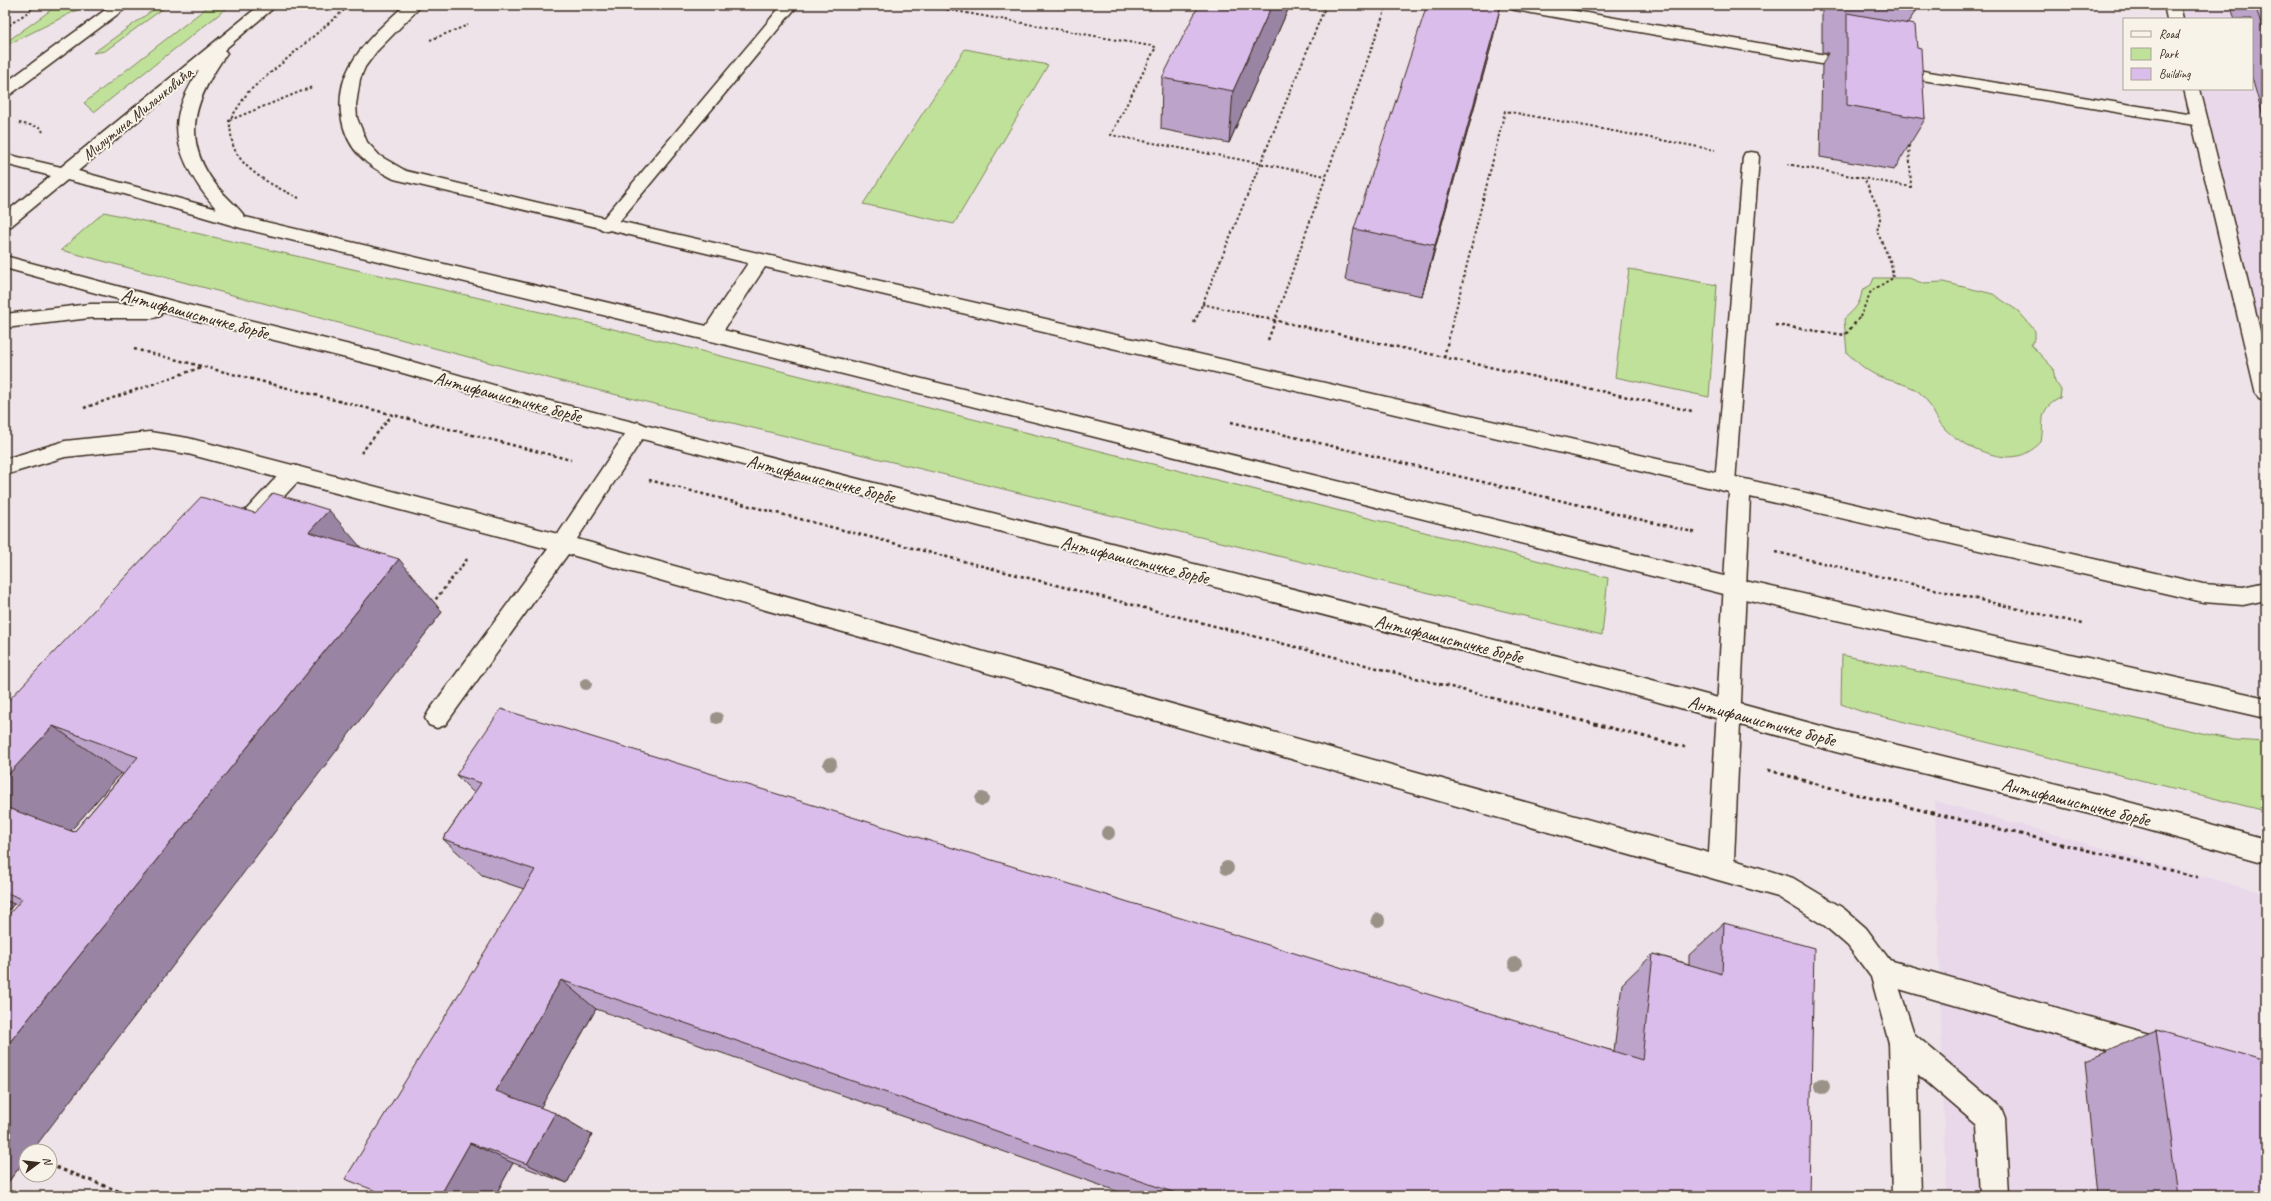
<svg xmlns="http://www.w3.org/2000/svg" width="2271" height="1201" font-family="Caveat,sans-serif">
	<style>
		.built { fill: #e8d8ea }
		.green { fill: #c0e19a; stroke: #7e865c }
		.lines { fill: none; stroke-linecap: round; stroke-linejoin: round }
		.service-casing { stroke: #3b2a1e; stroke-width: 3 }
		.minor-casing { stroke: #3b2a1e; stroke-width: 3 }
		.tertiary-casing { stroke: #3b2a1e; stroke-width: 3 }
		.path-far2 { stroke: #3b2a1e; stroke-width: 2; stroke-dasharray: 2.5 2.5; stroke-linecap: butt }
		.path-far1 { stroke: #3b2a1e; stroke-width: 2.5; stroke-dasharray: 3 3; stroke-linecap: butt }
		.path { stroke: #3b2a1e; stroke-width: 3; stroke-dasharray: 3.5 3.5; stroke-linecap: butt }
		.service { fill: #f7f3e8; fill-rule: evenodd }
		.minor { fill: #f7f3e8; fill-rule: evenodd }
		.tertiary { fill: #f7f3e8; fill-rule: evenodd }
		.tree { fill: #9a9287 }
		.wall { fill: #bba3ca; stroke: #3b2a1e; fill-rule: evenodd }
		.shaded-wall { fill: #9984a4; stroke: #3b2a1e }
		.building { fill: #dabdeb; stroke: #3b2a1e }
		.labels { text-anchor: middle; stroke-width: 4; stroke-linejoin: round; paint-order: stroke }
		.far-street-label { font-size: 16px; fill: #3b2a1e; stroke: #f7f3e8 }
		.street-label { font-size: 19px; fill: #3b2a1e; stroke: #f7f3e8 }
	</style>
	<rect width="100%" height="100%" fill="#eee3e9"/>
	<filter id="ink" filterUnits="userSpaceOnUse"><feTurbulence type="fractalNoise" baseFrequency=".025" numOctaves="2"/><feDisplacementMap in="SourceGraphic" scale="8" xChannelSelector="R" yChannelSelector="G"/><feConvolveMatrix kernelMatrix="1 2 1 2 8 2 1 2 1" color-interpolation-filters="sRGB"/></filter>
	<g filter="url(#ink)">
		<g class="built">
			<polygon points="2171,5 2266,5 2266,386 2192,89 2252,89 2252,19 2175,19"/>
			<polygon points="1935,801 2266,894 2266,1196 1946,1196"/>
		</g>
		<g class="green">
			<polygon points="58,5 87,5 5,46 5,43"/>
			<polygon points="160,5 168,5 105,51 93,53"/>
			<polygon points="210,5 231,5 94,112 84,103"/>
			<polygon points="965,49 1048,65 954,224 863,204"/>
			<polygon points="104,212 597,325 1608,578 1602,635 556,380 61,250"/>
			<polygon points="1629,269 1717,285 1709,397 1615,377"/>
			<path d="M 1874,278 L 1909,278 L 1922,283 L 1943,282 L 1993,294 L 2018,311 L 2027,321 L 2035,331 L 2035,339 L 2031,345 L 2053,368 L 2055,381 L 2061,390 L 2060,398 C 2037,410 2045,420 2041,442 C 2035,448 2027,454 2018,456 C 1996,461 1961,445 1945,429 C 1934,418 1932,403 1919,392 C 1906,382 1888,382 1874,374 C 1864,369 1855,360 1847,353 L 1844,319 C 1854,310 1861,304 1862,290 L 1871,285 Z"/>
			<polygon points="1842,655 2234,740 2266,742 2266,811 1860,711 1841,704"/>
		</g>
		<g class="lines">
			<defs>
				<g id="service">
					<polygon points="782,5 798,5 613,229 607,231 601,229 598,225 601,221"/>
					<polygon points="1507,5 1541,5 1855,60 1861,62 1863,65 1861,68 1855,70 1515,10 1510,8"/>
					<polygon points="1892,66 2200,116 2206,117 2208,121 2206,125 2200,126 1886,74 1884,71 1886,68"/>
					<polygon points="1751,152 1757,153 1759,157 1735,483 1732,489 1725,491 1718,489 1715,483 1743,157 1745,153"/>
					<polygon points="293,465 300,467 303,473 300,479 260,522 253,524 246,522 242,516 246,510 286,467"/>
					<polygon points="1882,958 2156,1036 2166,1040 2170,1050 2166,1060 2156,1064 1882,984 1873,980 1869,971 1873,962"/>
					<polygon points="1903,1029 1913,1033 2001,1108 2005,1118 2009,1196 1981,1196 1977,1125 1893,1053 1889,1043 1893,1033"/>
				</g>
				<g id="minor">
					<path d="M 405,5 L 422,5 L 376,52 L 365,67 L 360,79 L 356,105 L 357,118 L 367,142 L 380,156 L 406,171 L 535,202 L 2203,584 L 2243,587 L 2266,582 L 2266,600 L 2243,605 L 2203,602 L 1750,497 L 1734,860 L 1793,878 L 1843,908 L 1866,928 L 1891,962 L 1917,1043 L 1921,1196 L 1893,1196 L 1889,1043 L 1871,977 L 1848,946 L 1825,926 L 1778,897 L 568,554 L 445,725 L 437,728 L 429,725 L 425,718 L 429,711 L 548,549 L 188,454 L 150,448 L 65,457 L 5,475 L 5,459 L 65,441 L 150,432 L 188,438 L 558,534 L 631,425 L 638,422 L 645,425 L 648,430 L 577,539 L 1709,853 L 1729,492 L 765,267 L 718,339 L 711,341 L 704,339 L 702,334 L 704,329 L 748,263 L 394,179 C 383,173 372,168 363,159 C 338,136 334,95 350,66 C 363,42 385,23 405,5 Z"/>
					<polygon points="2164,5 2180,5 2183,19 2167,19"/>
					<polygon points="2184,89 2200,89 2266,355 2266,401 2259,399 2256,394"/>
				</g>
				<g id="tertiary">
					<polygon points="112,5 130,5 11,94 5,96 5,83"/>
					<path d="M 260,5 L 277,5 L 224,50 L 227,53 C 196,97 179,137 216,185 C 224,196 237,205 245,217 L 711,327 L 1736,579 L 2266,698 L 2266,718 L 1736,597 L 711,341 L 241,228 L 121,193 L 67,180 L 11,226 L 5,228 L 5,213 L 51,176 L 5,164 L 5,154 L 61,167 ZM 199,70 C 191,83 183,97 179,112 C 170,146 195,185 217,209 L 78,171 Z"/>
					<polygon points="5,256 180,303 382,353 538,398 1641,677 1836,730 2102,795 2266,839 2266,863 2102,817 1836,752 1641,697 538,412 382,367 162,312 160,316 153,318 90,318 5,328 5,314 90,304 136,304 5,268"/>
				</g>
			</defs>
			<use href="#service" class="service-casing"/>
			<use href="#minor" class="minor-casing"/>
			<use href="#tertiary" class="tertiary-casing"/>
			<g class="path-far2">
				<polyline points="922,5 1156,47 1111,135 1326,176"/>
				<polyline points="5,28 38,5"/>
				<polyline points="430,40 468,25"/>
				<polyline points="230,120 312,87"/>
				<polyline points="19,123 40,127 43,132"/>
				<polyline points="1787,164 1911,187 1909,143"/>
				<path d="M 299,198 C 276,187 245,173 234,148 C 231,140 231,130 229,121 L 248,92 L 350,5"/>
				<polyline points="1202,304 1260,317"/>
				<polyline points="1197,317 1326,5"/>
				<polyline points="1276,317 1387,5"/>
				<polyline points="1454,317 1505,111 1715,150"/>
				<polyline points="1860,317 1871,291 1893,278 1891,263 1877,231 1880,219 1879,210 1864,178"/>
			</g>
			<g class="path-far1">
				<polyline points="1255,316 1692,411"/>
				<polyline points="1194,323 1197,316"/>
				<polyline points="1775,325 1845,335 1861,316"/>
				<polyline points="1268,340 1277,316"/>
				<polyline points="134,349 571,460"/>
				<polyline points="1444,357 1454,316"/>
				<polyline points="84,408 202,367"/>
				<polyline points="1231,422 1697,533"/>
				<polyline points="361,453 392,415"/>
				<polyline points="649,480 1544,711"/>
				<polyline points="1776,552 2083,624"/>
				<polyline points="432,604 468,558"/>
			</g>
			<g class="path">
				<polyline points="1540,710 1685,747"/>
				<polyline points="1768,770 1838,790 2198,877"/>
				<polyline points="50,1165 131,1196"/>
			</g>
			<use href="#service" class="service"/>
			<use href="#minor" class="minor"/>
			<use href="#tertiary" class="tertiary"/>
		</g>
		<g class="tree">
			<circle cx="586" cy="684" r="6"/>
			<circle cx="717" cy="718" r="6"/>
			<circle cx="830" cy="764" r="7"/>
			<circle cx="982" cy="799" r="7"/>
			<circle cx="1108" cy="833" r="7"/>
			<circle cx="1227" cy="868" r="7"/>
			<circle cx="1378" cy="920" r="7"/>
			<circle cx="1515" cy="964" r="7"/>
			<circle cx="1822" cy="1086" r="8"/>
		</g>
		<g class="wall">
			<polygon points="1290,5 1229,143 1161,129 1162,78"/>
			<polygon points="1822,5 1914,5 1915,12 1908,23 1917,48 1925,119 1894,170 1820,157 1822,65 1828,53 1822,52"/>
			<polygon points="2230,5 2266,5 2266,126 2252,78 2252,19 2235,19"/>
			<polygon points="1492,43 1422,296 1345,280 1354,229"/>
			<path d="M 362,548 L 442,612 L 26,1151 L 26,1159 L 5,1186 L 17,905 L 14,904 L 5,914 L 5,704 ZM 121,773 L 123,774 L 74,832 L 71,830 Z"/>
			<polygon points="456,775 1614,1051 1622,984 1653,954 1689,964 1689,955 1724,923 1809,1196 1131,1196 596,1009 540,1108 555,1113 592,1135 567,1183 513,1163 495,1196 389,1196 524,889 482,875 443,839 474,793"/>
			<polygon points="2156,1030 2266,1196 2098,1196 2085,1060"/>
		</g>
		<g class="shaded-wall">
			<polygon points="1272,5 1290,5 1229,143 1233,91"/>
			<polygon points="1501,5 1492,43 1422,296 1435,245"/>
			<polygon points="329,510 375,564 309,532"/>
			<polygon points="399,559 442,612 32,1151 26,1151 26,1159 5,1186 5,1048"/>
			<polygon points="53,726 121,773 60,843 5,811 5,778"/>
			<polygon points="5,900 14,904 5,914"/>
			<polygon points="561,980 596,1009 537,1114 496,1091"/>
			<polygon points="555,1113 592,1135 567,1183 527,1164"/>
			<polygon points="470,1143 513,1163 495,1196 440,1196"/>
		</g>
		<g class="building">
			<polygon points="1199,5 1272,5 1233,91 1162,78"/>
			<polygon points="1427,5 1501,5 1435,245 1354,229"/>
			<polygon points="1875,5 1914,5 1915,12"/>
			<polygon points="2255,5 2266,5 2266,39"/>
			<polygon points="1847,13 1915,25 1917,48 1921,49 1925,119 1847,105"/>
			<polygon points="273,493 329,510 309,532 399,559 5,1048 5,919 22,899 5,892 5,807 74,832 138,757 53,726 5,778 5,704 201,497 255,513"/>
			<polygon points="501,709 1642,1060 1653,954 1722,974 1724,923 1814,948 1809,1196 1184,1196 561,980 496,1091 555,1113 527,1164 470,1143 440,1196 389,1196 345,1179 535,870 443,839 481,783 456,775"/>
			<polygon points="2156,1030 2266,1061 2266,1196 2178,1196"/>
		</g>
	</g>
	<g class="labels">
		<g class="far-street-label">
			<text transform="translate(137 113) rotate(-39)" y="6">Милутина Миланковића</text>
		</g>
		<g class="street-label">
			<text transform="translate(195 313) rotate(15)" y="7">Антифашистичке борбе</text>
			<text transform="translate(508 396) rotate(15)" y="7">Антифашистичке борбе</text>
			<text transform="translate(821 478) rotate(14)" y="7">Антифашистичке борбе</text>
			<text transform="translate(1135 559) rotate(14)" y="7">Антифашистичке борбе</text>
			<text transform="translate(1449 638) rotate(14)" y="7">Антифашистичке борбе</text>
			<text transform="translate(1762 720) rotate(15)" y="7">Антифашистичке борбе</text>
			<text transform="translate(2076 801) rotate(14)" y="7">Антифашистичке борбе</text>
		</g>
	</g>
	<rect width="2271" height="1201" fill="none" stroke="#f7f3e8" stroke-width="20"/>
	<rect x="10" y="10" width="2251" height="1181" fill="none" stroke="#3b2a1e" stroke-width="1.5" filter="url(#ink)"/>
	<rect x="2123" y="18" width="130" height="72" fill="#f7f3e8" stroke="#aca397"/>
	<rect x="2131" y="31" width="20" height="6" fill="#f7f3e8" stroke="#aca397"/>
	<text x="2159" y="38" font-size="12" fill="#3b2a1e">Road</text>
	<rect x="2131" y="48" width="20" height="12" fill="#c0e19a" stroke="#aca397"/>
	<text x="2159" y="58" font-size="12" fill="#3b2a1e">Park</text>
	<rect x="2131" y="68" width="20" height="12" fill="#dabdeb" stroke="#aca397"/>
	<text x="2159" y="78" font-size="12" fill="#3b2a1e">Building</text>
	<g transform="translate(38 1163) rotate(75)"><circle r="19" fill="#f7f3e8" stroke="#aca397"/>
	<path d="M0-3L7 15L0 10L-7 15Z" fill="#3b2a1e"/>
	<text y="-6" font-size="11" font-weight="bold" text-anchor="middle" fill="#3b2a1e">N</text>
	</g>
</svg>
